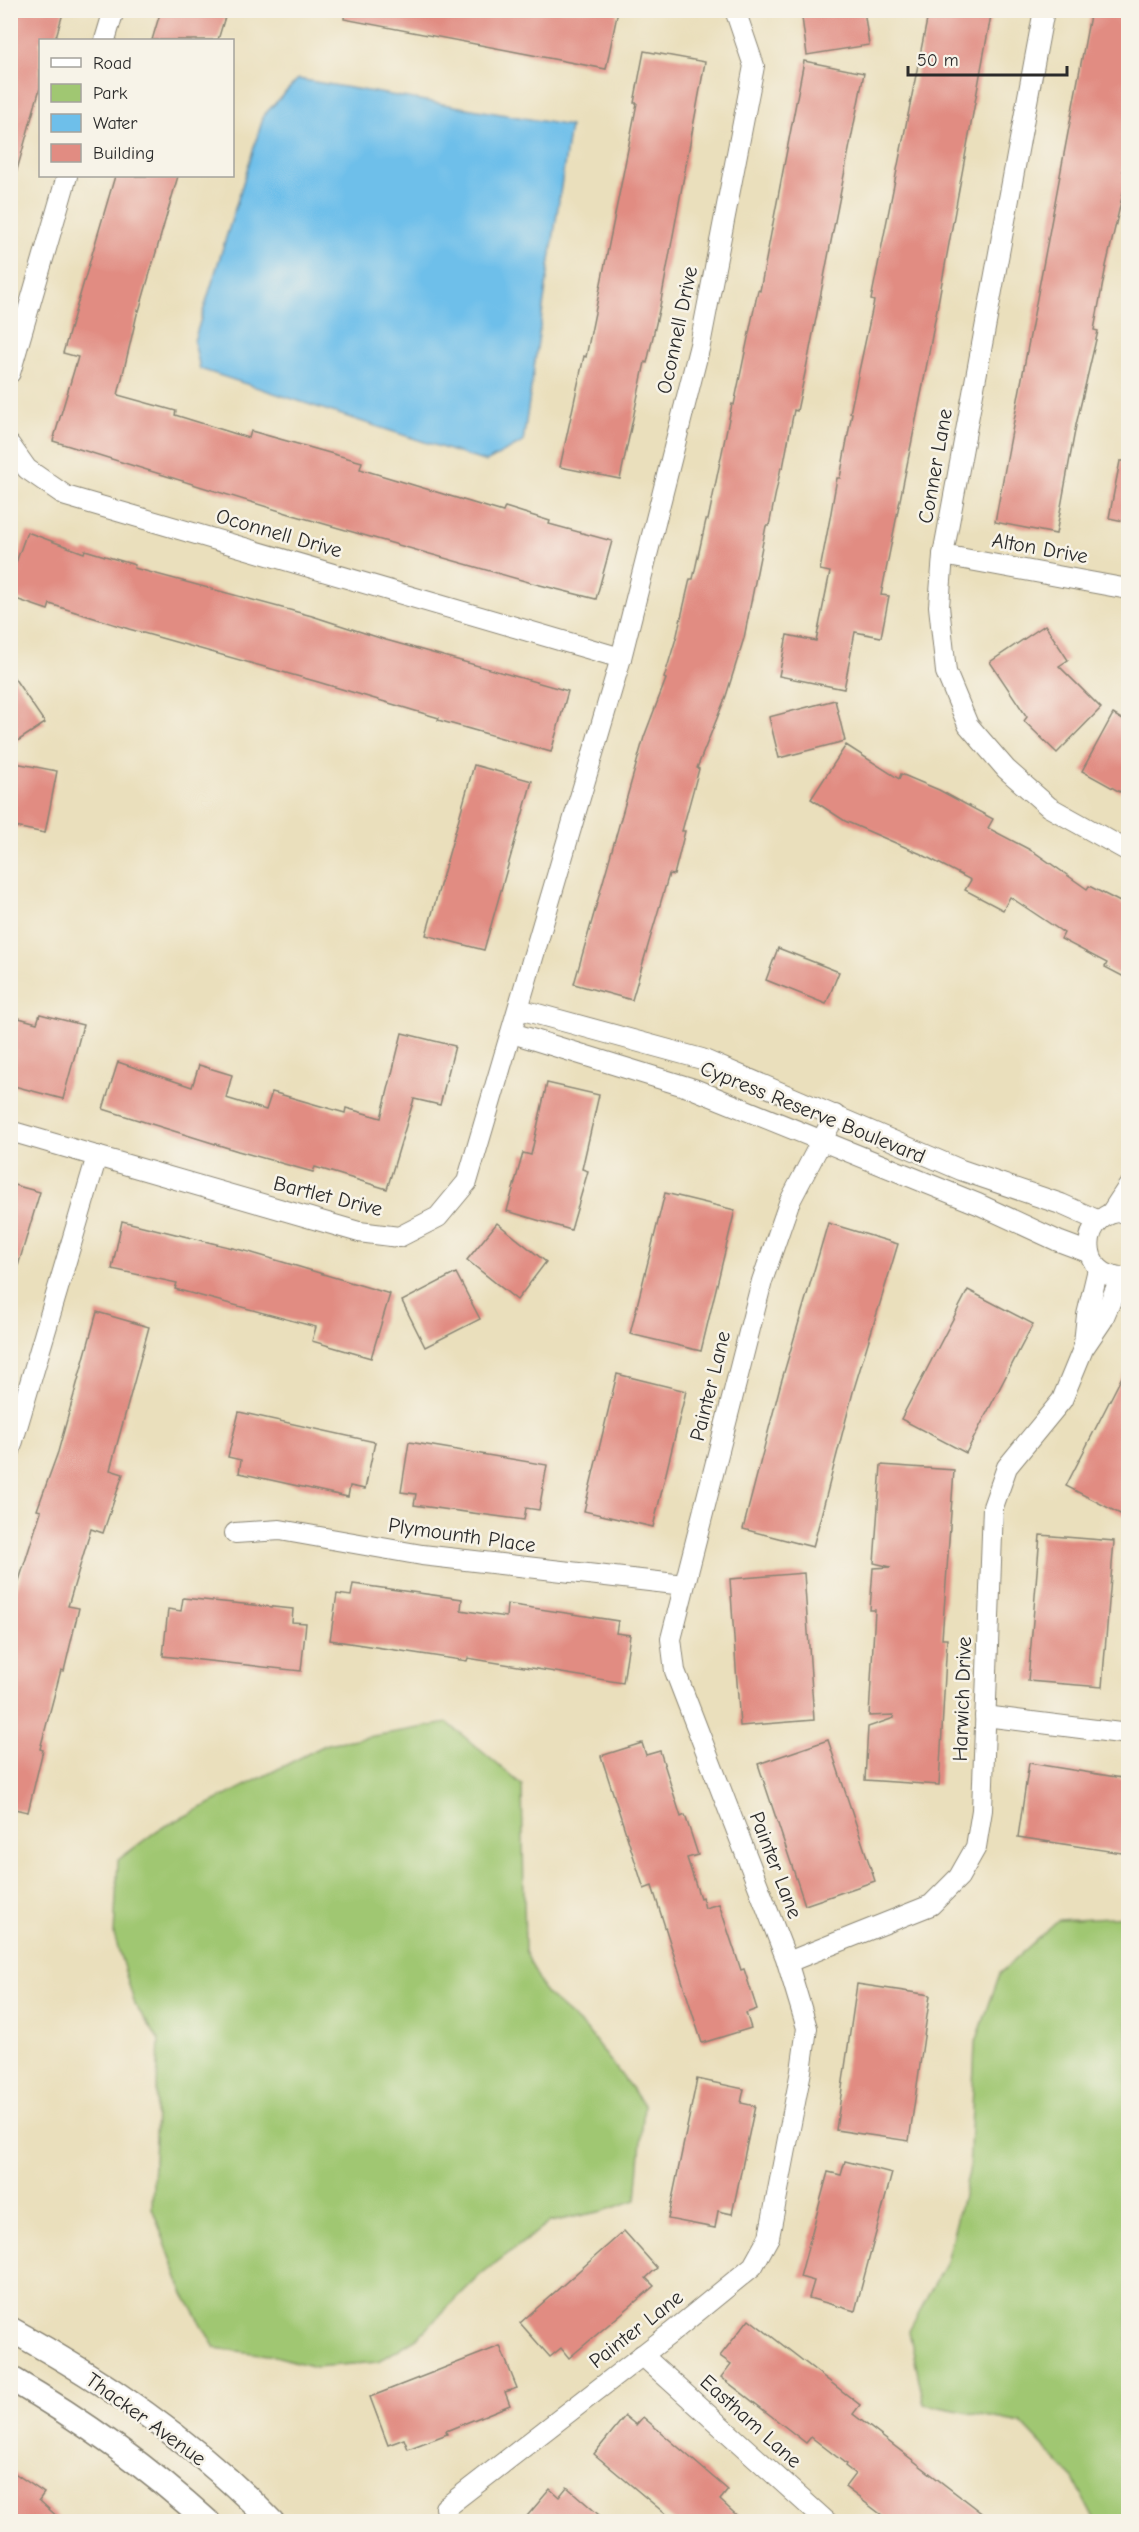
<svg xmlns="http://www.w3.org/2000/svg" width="1139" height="2532" font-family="'Comic Neue',sans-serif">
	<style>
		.green { fill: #a0c772; stroke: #66794e; stroke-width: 1.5 }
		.water { fill: #6ebfea; stroke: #4c758a; stroke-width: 1.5 }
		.building { fill: #e18c82 }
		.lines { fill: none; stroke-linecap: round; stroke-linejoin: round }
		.minor-casing { stroke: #8a8574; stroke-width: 22 }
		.tertiary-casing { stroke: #8a8574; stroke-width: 27 }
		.minor { stroke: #fff; stroke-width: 20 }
		.tertiary { stroke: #fff; stroke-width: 24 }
		.labels { text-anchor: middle; stroke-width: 5; stroke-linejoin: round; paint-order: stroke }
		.street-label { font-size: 21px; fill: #2b2b2b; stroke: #f7f3e8 }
	</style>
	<rect width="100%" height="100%" fill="#f7f3e8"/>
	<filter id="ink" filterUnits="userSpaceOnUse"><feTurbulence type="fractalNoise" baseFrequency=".0167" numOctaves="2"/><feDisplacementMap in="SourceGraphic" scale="12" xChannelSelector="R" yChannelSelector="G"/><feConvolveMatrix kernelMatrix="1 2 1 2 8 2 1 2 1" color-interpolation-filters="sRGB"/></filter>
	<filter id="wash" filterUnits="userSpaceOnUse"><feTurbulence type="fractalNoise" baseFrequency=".008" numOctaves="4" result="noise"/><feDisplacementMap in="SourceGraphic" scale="24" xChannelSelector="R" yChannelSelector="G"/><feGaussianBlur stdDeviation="1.35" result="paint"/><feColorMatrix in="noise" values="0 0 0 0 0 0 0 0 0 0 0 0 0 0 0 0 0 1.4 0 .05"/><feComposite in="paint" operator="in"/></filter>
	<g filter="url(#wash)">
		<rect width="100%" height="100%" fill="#eadfbc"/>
		<g class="green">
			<polygon points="448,1723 522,1785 525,1951 545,1993 586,2029 644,2105 636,2200 603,2211 550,2222 481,2274 417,2338 378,2362 315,2367 275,2356 215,2348 184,2294 152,2208 159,2040 135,2005 114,1935 118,1860 158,1830 327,1744"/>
			<polygon points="1128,1916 1128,2521 1096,2521 1074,2479 1021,2423 924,2404 909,2331 946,2262 969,2172 975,2045 1000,1973 1058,1920"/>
		</g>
		<polygon class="water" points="298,79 570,126 523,442 486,462 200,369 194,341 264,115"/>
		<g id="blocks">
			<g class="building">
				<polygon points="10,10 64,10 55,40 40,40 40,88 15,177 10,176"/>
				<polygon points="161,10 227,10 218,40 152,40"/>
				<polygon points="345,10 618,10 606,69 344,19"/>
				<polygon points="801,10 864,10 869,45 807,55"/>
				<polygon points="929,10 992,10 923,385 881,595 889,596 881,637 855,632 844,689 779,676 787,635 816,641 830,572 820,570 830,518 837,478 840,478 852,413 850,413 874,301 871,300"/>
				<polygon points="1091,10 1128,10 1128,145 1123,171 1128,172 1106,266 1094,330 1098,331 1076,425 1056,534 995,522"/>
				<polygon points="644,51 705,62 660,306 647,363 645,362 620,479 560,467 584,356 586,357 621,185 637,103 634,103"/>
				<polygon points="804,61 864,73 809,354 797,411 794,410 783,468 781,467 769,526 766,526 744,638 726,696 697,768 699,769 682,831 685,831 674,875 669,874 632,1000 574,984 644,737 666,679 664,678 677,635 690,579 693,579 706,520 708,520 732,404 734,405 758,290 760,291"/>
				<polygon points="115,176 178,176 139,311 138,310 118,395 176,411 175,415 249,438 251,431 362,462 360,469 503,512 505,507 550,521 549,524 612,541 596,599 532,583 293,515 53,441 78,357 63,353"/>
				<polygon points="1120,461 1128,461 1128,522 1109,518"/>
				<polygon points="27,532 84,553 85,550 135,565 134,568 312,616 386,640 568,691 551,752 438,720 439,718 318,682 129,629 50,604 48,610 10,597 10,579"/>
				<polygon points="1045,625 1068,660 1059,666 1101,708 1057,753 1024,721 1027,717 990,662"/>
				<polygon points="10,672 45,723 10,746"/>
				<polygon points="835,700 845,741 779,758 769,717"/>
				<polygon points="1113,714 1128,723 1128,777 1120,792 1082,771"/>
				<polygon points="846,745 899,779 901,774 939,790 993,819 988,828 1034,852 1087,889 1089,886 1128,906 1128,979 1105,967 1107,963 1061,939 1064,933 1010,897 1003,910 965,890 971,880 921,854 845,821 811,799"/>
				<polygon points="10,762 57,771 45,833 10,826"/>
				<polygon points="474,765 532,781 484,950 426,935"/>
				<polygon points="778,948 839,972 826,1004 766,980"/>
				<polygon points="40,1014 83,1025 63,1099 10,1085 10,1050 19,1018 37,1023"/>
				<polygon points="402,1033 455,1046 440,1105 414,1099 387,1189 315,1167 313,1172 238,1151 103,1109 118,1062 192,1087 199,1065 232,1075 226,1098 266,1110 272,1092 345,1113 346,1108 381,1118"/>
				<polygon points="547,1083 599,1095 582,1169 588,1171 571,1230 507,1211 523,1153 531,1155"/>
				<polygon points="10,1184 40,1192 15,1276 10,1275"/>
				<polygon points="665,1193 735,1210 701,1351 630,1334"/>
				<polygon points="122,1221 249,1252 390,1294 371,1358 312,1341 316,1327 175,1289 177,1283 112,1269"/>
				<polygon points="497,1223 546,1262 517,1300 467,1260"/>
				<polygon points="828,1223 898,1244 853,1392 813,1547 743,1529 780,1386"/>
				<polygon points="456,1273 480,1319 425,1347 402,1301"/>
				<polygon points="968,1290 1033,1324 966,1453 901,1419"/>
				<polygon points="97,1312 149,1327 110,1470 123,1474 103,1533 91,1529 68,1606 79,1608 64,1671 61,1670 40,1749 43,1750 28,1812 10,1808 10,1609 41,1511 37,1510 58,1452"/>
				<polygon points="1128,1365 1128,1518 1066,1486"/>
				<polygon points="617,1374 686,1391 653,1527 584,1511"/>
				<polygon points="239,1412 375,1442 365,1489 350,1486 348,1497 239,1473 241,1460 228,1457"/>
				<polygon points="409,1442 547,1465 539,1510 526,1508 524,1520 414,1505 416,1494 401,1492"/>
				<polygon points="881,1465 954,1470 942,1639 947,1639 939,1785 865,1780 868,1727 894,1718 893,1715 869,1716 875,1610 870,1610 873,1568 891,1567 874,1563"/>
				<polygon points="1040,1535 1114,1541 1102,1687 1028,1681"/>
				<polygon points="804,1573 814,1720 740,1726 730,1579"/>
				<polygon points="353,1584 462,1599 461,1610 492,1615 506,1617 507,1604 618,1621 616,1633 630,1635 623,1683 468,1658 467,1661 330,1640 337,1594 351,1596"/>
				<polygon points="183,1598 293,1609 292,1622 306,1623 301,1671 163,1656 168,1609 181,1611"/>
				<polygon points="828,1740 875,1881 805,1905 758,1764"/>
				<polygon points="642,1743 646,1755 660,1751 681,1817 685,1815 698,1855 687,1858 700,1898 702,1897 705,1908 719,1904 741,1970 744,1969 757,2009 746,2013 751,2028 702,2043 652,1886 644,1889 601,1756"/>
				<polygon points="1029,1763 1128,1779 1128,1854 1018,1837"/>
				<polygon points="857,1984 930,1995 909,2141 836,2130"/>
				<polygon points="697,2079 744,2089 741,2103 755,2106 732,2214 718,2211 715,2228 668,2219"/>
				<polygon points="845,2161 892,2173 855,2311 809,2298 814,2281 800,2277 828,2172 841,2175"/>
				<polygon points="624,2231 657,2268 646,2278 654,2286 569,2358 561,2348 550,2357 520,2323"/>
				<polygon points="749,2319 860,2405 853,2414 993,2522 891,2522 845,2487 855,2474 845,2466 846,2464 811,2437 806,2443 721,2377 731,2364 720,2356"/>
				<polygon points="500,2346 517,2388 505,2392 510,2405 446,2431 447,2434 408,2449 404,2439 388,2445 370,2397"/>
				<polygon points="625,2416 636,2425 643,2417 728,2490 720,2500 744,2522 675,2522 594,2454"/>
				<polygon points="10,2470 44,2493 39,2500 63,2522 10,2522"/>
				<polygon points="567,2487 607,2522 522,2522 550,2489 559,2497"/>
			</g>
		</g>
	</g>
	<g filter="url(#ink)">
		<use href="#blocks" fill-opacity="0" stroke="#8a8574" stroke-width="1.5"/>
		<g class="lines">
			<defs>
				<g id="minor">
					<polyline points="1044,10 943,555 939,606 946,672 968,725 1006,769 1049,807 1128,851"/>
					<polyline points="105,40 114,10"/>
					<polyline points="10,373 67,176"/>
					<polyline points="10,445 27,469 66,496 621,658"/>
					<polyline points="943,555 1128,589"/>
					<polyline points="519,1009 702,1059 961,1170 1061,1204 1099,1221"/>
					<polyline points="512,1033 694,1089 978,1204 1058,1241 1090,1253"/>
					<polyline points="10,1131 359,1232 399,1237 438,1217 467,1182 621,658 700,345 754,66 735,10"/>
					<path d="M 1128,1212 C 1078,1207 1075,1281 1128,1278"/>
					<polyline points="1111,1213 1128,1187"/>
					<polyline points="1084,1343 1087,1315 1098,1269"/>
					<polyline points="10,1451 97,1156"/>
					<polyline points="235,1533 280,1530 422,1555 684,1585"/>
					<polyline points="985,1716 1128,1734"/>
					<polyline points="788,1962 931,1905 959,1877 976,1847 982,1810 993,1507 1007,1467 1062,1400 1083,1349 1102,1321 1120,1279"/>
					<polyline points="642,2355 827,2522"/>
					<polyline points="445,2508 671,2333 753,2266 769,2237 801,2071 807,2028 786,1958 675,1671 671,1639 762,1281 789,1203 835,1115"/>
				</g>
				<g id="tertiary">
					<path d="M 10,2329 C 105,2381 197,2444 272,2522"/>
					<path d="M 10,2378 C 82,2420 147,2466 208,2522"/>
				</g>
			</defs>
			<use href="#minor" class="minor-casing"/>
			<use href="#tertiary" class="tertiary-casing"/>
			<use href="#minor" class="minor"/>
			<use href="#tertiary" class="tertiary"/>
		</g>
	</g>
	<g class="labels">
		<g class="street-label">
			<text transform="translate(677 330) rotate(-78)" y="7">Oconnell Drive</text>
			<text transform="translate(935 466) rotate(-80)" y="7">Conner Lane</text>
			<text transform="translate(279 533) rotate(16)" y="7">Oconnell Drive</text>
			<text transform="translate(1040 548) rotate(10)" y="7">Alton Drive</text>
			<text transform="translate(813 1112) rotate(22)" y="7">Cypress Reserve Boulevard</text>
			<text transform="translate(328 1196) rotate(14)" y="7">Bartlet Drive</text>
			<text transform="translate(710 1386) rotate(-76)" y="7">Painter Lane</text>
			<text transform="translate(462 1535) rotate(8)" y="7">Plymounth Place</text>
			<text transform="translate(962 1699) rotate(-88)" y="7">Harwich Drive</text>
			<text transform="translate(776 1865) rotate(69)" y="7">Painter Lane</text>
			<text transform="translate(636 2329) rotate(-38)" y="7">Painter Lane</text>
			<text transform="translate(146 2419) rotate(36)" y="7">Thacker Avenue</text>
			<text transform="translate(751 2421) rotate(42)" y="7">Eastham Lane</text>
		</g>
	</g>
	<rect width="1139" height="2532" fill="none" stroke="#f7f3e8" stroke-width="36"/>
	<rect x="39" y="39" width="195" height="138" fill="#f7f3e8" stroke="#a5a39c" stroke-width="1.5"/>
	<rect x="51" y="58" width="30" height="9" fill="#ffffff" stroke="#a5a39c" stroke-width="1.5"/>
	<text x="93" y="69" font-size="18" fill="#2b2b2b">Road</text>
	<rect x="51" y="84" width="30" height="18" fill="#a0c772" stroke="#a5a39c" stroke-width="1.5"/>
	<text x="93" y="99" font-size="18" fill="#2b2b2b">Park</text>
	<rect x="51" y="114" width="30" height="18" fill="#6ebfea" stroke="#a5a39c" stroke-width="1.5"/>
	<text x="93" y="129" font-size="18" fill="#2b2b2b">Water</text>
	<rect x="51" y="144" width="30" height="18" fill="#e18c82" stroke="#a5a39c" stroke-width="1.5"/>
	<text x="93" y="159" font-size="18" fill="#2b2b2b">Building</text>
	<path d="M908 66v9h159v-9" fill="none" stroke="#2b2b2b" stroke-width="3"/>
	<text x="917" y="66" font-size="18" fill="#2b2b2b" stroke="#f7f3e8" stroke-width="4.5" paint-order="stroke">50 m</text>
</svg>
